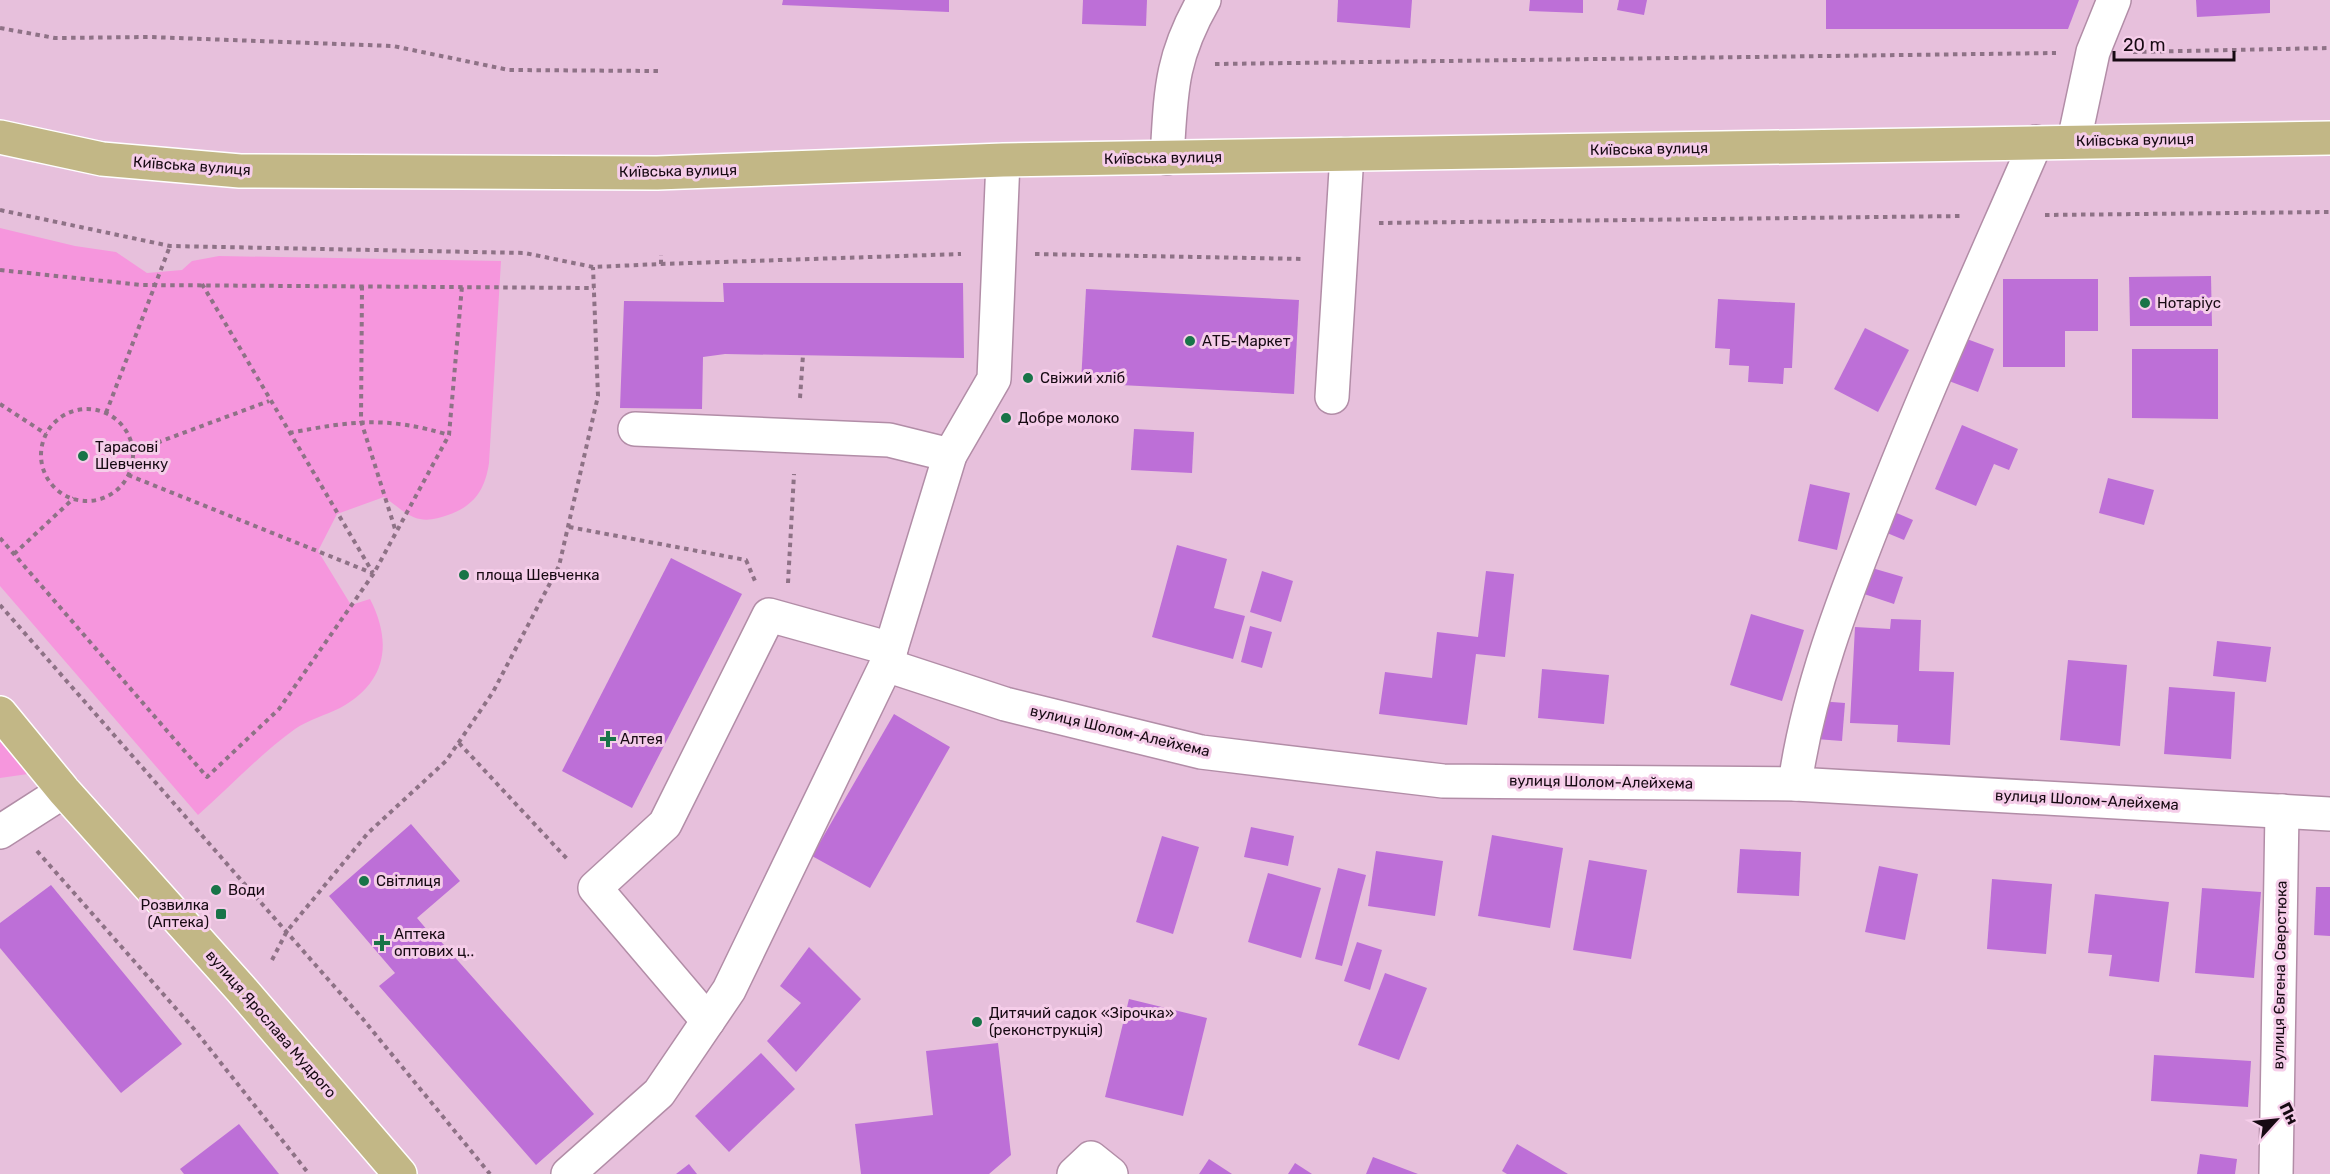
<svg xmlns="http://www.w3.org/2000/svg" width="2330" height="1174" font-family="Rubik,sans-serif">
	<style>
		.green { fill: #f696dd }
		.building { fill: #bd6fd7 }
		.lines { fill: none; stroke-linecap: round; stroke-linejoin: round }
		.minor-casing { stroke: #b28da7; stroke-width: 36 }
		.major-casing { stroke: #fff; stroke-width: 36 }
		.path { stroke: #8e7286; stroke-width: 4; stroke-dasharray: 4.5 4.5; stroke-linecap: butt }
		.minor { stroke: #fff; stroke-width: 33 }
		.major { stroke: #c2b786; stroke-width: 33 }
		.poi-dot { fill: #187448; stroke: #f5cde9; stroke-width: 2 }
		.labels { text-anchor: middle; stroke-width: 6; stroke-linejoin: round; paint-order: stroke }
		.street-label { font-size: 15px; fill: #170a13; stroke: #f5cde9 }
		.poi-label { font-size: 15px; fill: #170a13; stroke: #f5cde9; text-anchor: start }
	</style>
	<rect width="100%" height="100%" fill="#e7c0dc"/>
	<g class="green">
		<path d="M 0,228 L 75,246 L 116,252 L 147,273 L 182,270 L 192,261 L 219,256 L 501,261 L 489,463 C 485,490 474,506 448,515 C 439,518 429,521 420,519 C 407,517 395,504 384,497 L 337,514 L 318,551 L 351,605 L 370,599 C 393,644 386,683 340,708 C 326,715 308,720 295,729 C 260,754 230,787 198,815 L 0,586 Z"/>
		<polygon points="0,741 28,774 0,778"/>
	</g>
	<g class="building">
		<polygon points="783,0 949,0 949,12 782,5"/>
		<polygon points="1083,0 1147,0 1146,26 1082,24"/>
		<polygon points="1338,0 1412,0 1410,28 1337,22"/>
		<polygon points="1530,0 1583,0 1583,13 1529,11"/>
		<polygon points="1619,0 1647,0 1644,15 1617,10"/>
		<polygon points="1826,0 2079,0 2068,29 1826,29"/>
		<polygon points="2196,0 2270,0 2270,13 2197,17"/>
		<polygon points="2211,276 2212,326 2130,326 2129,277"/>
		<polygon points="2003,279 2098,279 2098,331 2065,331 2065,367 2003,367"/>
		<polygon points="723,283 963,283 964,358 725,354 703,357 702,409 620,408 624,301 724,302"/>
		<polygon points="1086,289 1299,300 1294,394 1081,383"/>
		<polygon points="1718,299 1795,303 1792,368 1784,368 1783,384 1748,382 1749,366 1729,365 1730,349 1715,348"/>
		<polygon points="1865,328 1909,350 1878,412 1834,389"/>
		<polygon points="1956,335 1994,349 1978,392 1941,378"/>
		<polygon points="2132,349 2218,349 2218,419 2132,418"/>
		<polygon points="1962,425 2018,449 2009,470 1994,464 1976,506 1935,489"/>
		<polygon points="1134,429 1194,432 1192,473 1131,470"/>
		<polygon points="2108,478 2154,490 2144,525 2099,513"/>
		<polygon points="1810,484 1850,493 1837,550 1798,541"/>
		<polygon points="1885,508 1913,520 1904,540 1875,528"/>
		<polygon points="1177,545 1227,559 1214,608 1245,616 1233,659 1152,637"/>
		<polygon points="671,558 742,594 632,808 562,771"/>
		<polygon points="1865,566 1903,577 1894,604 1858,592"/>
		<polygon points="1262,571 1293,581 1281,622 1250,612"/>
		<polygon points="1486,571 1514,574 1505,657 1476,654 1467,725 1379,714 1385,672 1432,678 1437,632 1478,637"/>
		<polygon points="1751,614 1804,630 1782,701 1730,685"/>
		<polygon points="1891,619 1921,620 1919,671 1954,672 1950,745 1897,742 1898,725 1850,723 1855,627 1890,629"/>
		<polygon points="1250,626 1272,632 1262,668 1241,662"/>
		<polygon points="2217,641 2271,647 2266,682 2213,676"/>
		<polygon points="2068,660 2127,665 2120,746 2060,740"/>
		<polygon points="1542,669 1609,675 1604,724 1538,718"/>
		<polygon points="2169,687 2235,692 2231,759 2164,754"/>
		<polygon points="1819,701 1845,703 1842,741 1816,739"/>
		<polygon points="894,714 950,747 870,888 812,856"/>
		<polygon points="411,824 460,881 417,918 434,938 436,936 594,1114 536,1165 379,986 395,973 329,896"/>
		<polygon points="1251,827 1294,836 1288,866 1244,857"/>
		<polygon points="1492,835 1563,848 1550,928 1478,916"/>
		<polygon points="1162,836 1199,847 1173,934 1136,922"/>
		<polygon points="1740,849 1801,852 1799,896 1737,893"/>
		<polygon points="1376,851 1443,861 1435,916 1368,906"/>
		<polygon points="1589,860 1647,870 1631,959 1573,950"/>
		<polygon points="1879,866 1918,874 1905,940 1865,932"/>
		<polygon points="1338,868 1366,875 1342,966 1315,959"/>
		<polygon points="1268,873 1321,888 1301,958 1248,942"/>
		<polygon points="1992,879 2052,884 2046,954 1987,949"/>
		<polygon points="51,885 182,1044 121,1093 0,948 0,923"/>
		<polygon points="2316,887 2330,887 2330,936 2314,935"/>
		<polygon points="2202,888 2261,892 2254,978 2195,973"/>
		<polygon points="2095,894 2169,902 2159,982 2109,976 2112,955 2088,953"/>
		<polygon points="1357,942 1382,950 1370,990 1344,981"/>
		<polygon points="809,947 861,999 796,1072 767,1041 801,1003 780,986"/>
		<polygon points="1385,973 1427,988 1399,1060 1358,1045"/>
		<polygon points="1129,999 1207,1018 1183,1116 1105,1097"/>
		<polygon points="998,1043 1011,1155 989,1174 861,1174 855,1124 933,1115 926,1051"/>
		<polygon points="761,1053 795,1089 729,1152 695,1116"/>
		<polygon points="2154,1055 2251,1061 2248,1107 2151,1101"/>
		<polygon points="239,1124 279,1174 184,1174 180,1169"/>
		<polygon points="1517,1144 1568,1174 1507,1174 1502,1171"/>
		<polygon points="2200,1154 2237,1159 2235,1174 2197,1174"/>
		<polygon points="1373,1157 1418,1174 1366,1174"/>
		<polygon points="1209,1159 1232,1174 1199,1174"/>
		<polygon points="1295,1163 1312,1174 1288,1174"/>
		<polygon points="689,1164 697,1174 676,1174"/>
	</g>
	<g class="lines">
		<defs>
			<g id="minor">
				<polyline points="2074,141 2093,52 2114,0"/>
				<path d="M 1167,158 C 1171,93 1170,59 1204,0"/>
				<polyline points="1332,397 1347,154"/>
				<polyline points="635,429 889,440 950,455"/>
				<polyline points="886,665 1005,704 1201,752 1443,781 1795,784 2330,814"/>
				<path d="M 1795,784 C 1808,691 1843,601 1877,515 C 1926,389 1982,266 2036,142"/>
				<polyline points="0,832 64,791"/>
				<polyline points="708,1021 595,888 665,824 769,615 891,649"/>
				<polyline points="568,1174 659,1093 729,990 886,665 950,455 994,379 1003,160"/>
				<polyline points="1074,1174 1091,1158 1111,1174"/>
				<polyline points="2276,1174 2282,811"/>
			</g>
			<g id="major">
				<polyline points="0,137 102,159 240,171 657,173 1003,160 2330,138"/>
				<polyline points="0,713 64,791 241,989 400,1174"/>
			</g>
		</defs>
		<use href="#minor" class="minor-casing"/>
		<use href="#major" class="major-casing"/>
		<g class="path">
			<polyline points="0,28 55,38 150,37 393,46 509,70 658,71"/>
			<polyline points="2133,52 2330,48"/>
			<polyline points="1215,64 2056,53"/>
			<polyline points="0,210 170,246 525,253 593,267 661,264 661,255"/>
			<polyline points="2045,215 2330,212"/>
			<polyline points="1379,223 1962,216"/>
			<polyline points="1035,254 1303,259"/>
			<polyline points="661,264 961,254"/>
			<polyline points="0,270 142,285 594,288"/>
			<polyline points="202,284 373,573"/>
			<polyline points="362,286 361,421 396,532"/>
			<polyline points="800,398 803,355"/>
			<polyline points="0,404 46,434"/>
			<circle cx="87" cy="455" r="46"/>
			<polyline points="106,413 170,246"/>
			<path d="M 289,433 C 352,421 386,416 449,435"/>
			<polyline points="132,452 269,401"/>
			<polyline points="128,475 372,573"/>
			<polyline points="569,527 746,560 755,581"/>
			<polyline points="0,538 207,777 279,709 374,573 449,435 462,286"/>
			<polyline points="14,554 74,498"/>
			<polyline points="788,583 794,474"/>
			<polyline points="0,605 362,1018 490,1174"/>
			<polyline points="459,743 569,861"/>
			<polyline points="37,851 194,1029 309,1174"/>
			<polyline points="272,960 287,931 368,833 446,761 493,692 559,566 598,396 593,267"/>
		</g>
		<use href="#minor" class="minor"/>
		<use href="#major" class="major"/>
	</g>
	<g class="poi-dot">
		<circle cx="2145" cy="303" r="6"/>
		<circle cx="1190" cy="341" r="6"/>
		<circle cx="1028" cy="378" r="6"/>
		<circle cx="1006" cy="418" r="6"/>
		<circle cx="83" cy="456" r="6"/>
		<circle cx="464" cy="575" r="6"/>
		<path d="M605 730h6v6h6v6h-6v6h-6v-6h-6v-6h6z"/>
		<circle cx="364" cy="881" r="6"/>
		<circle cx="216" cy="890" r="6"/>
		<rect x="215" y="908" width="12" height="12" rx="3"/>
		<path d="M379 934h6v6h6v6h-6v6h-6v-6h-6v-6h6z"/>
		<circle cx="977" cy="1022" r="6"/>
	</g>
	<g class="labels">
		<g class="street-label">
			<text transform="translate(2135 140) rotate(-1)" y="5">Київська вулиця</text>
			<text transform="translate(1649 149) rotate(-1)" y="5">Київська вулиця</text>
			<text transform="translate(1163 158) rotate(-1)" y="5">Київська вулиця</text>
			<text transform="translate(192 166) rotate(4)" y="5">Київська вулиця</text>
			<text transform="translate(678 171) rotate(-1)" y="5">Київська вулиця</text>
			<text transform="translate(1120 731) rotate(13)" y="5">вулиця Шолом-Алейхема</text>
			<text transform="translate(1601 782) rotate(1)" y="5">вулиця Шолом-Алейхема</text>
			<text transform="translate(2087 800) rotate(3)" y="5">вулиця Шолом-Алейхема</text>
			<text transform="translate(2280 975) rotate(-89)" y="5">вулиця Євгена Сверстюка</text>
			<text transform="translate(271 1024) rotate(49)" y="5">вулиця Ярослава Мудрого</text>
		</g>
		<g class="poi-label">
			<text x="2157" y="308">Нотаріус</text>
			<text x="1202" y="346">АТБ-Маркет</text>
			<text x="1040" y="383">Свіжий хліб</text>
			<text x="1018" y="423">Добре молоко</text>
			<text x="95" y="452">Тарасові<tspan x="95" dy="17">Шевченку</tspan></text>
			<text x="476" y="580">площа Шевченка</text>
			<text x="620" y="744">Алтея</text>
			<text x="376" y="886">Світлиця</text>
			<text x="228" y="895">Води</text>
			<text x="209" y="910" text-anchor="end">Розвилка<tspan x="209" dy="17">(Аптека)</tspan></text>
			<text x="394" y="939">Аптека<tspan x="394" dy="17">оптових ц‥</tspan></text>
			<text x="989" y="1018">Дитячий садок «Зірочка»<tspan x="989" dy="17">(реконструкція)</tspan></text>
		</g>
	</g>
	<g transform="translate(2276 1120) rotate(63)" stroke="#f5cde9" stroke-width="4.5" paint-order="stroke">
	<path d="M0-4.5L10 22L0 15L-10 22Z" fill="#170a13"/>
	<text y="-9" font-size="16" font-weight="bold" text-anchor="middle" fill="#170a13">Пн</text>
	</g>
	<path d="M2114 51v9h120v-9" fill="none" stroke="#170a13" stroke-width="3"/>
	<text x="2123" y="51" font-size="18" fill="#170a13" stroke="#f5cde9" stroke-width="4.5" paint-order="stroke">20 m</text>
</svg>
